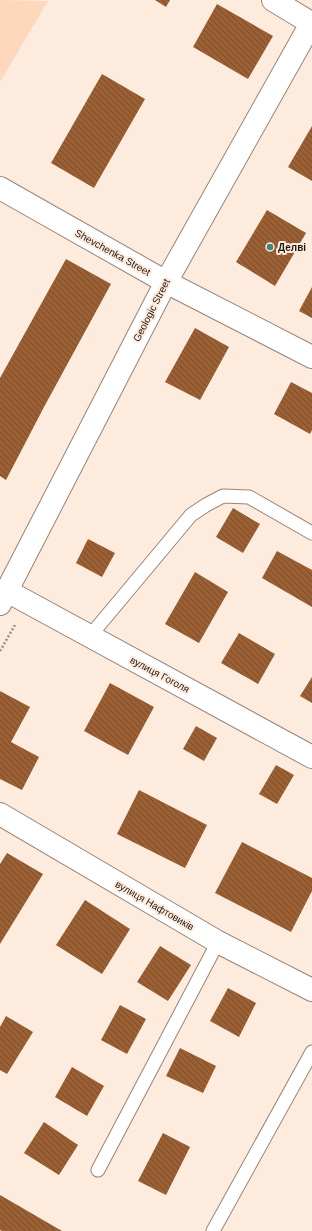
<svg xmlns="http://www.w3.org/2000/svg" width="312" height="1231" font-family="Arial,sans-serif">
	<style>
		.grass { fill: #fed8bd }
		.building { fill: url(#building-back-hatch) }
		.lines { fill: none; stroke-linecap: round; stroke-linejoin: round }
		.lane-casing { stroke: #998476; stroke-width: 15 }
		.street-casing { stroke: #998476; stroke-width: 24 }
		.path { stroke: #9b8e84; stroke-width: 2.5; stroke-dasharray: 2 2; stroke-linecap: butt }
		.lane { stroke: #fff; stroke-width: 13 }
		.street { stroke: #fff; stroke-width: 22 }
		.poi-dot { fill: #428679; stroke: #fdebde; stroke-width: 1.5 }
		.labels { text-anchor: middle; stroke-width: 4; stroke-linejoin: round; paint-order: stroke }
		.poi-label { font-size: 10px; font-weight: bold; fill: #221a14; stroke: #fdebde; text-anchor: start }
		.street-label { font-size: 10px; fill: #221a14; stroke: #fdebde }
	</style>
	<defs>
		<pattern id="building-back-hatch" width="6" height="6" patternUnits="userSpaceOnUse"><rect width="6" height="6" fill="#9a6034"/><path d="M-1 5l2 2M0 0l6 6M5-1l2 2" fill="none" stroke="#7d4e2b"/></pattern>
	</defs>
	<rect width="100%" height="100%" fill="#fdebde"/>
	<polygon class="grass" points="0,0 48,1 0,82"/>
	<g class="building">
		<polygon points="155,0 170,0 166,7"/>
		<polygon points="217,4 273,36 248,79 193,47"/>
		<polygon points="102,74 145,99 94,188 51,163"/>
		<polygon points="312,126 312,181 288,167"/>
		<polygon points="267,210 306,233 275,286 236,262"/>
		<polygon points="66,259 111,284 44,407 6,480 0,476 0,378"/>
		<polygon points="312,287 312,318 299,311"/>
		<polygon points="195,328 229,347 200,400 165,382"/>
		<polygon points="291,382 312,393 312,430 310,434 274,414"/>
		<polygon points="233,508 260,524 243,553 216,537"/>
		<polygon points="88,539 115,553 102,577 76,563"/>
		<polygon points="277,551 312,570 312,607 262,578"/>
		<polygon points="195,572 228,592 199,643 165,624"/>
		<polygon points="239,633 275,654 258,684 221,663"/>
		<polygon points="312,677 312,703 300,696"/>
		<polygon points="110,683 154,707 128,755 84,731"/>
		<polygon points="0,691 30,707 11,742 39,757 22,790 0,779"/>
		<polygon points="196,726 217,738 204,761 183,749"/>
		<polygon points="276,765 294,775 277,804 259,794"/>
		<polygon points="139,790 207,825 185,868 117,834"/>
		<polygon points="242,842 312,878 312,891 291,932 215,893"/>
		<polygon points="7,853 43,874 0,944 0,864"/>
		<polygon points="85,900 130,929 102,974 56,945"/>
		<polygon points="160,946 191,965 168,1001 137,982"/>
		<polygon points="228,988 256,1003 239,1037 210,1021"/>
		<polygon points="120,1005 146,1019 127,1054 101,1040"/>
		<polygon points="6,1016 33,1032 7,1074 0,1070 0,1027"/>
		<polygon points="180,1048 216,1066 203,1093 166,1076"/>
		<polygon points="72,1067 104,1086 87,1116 55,1097"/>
		<polygon points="44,1122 78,1145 59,1175 24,1153"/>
		<polygon points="163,1133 190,1147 166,1195 138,1181"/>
		<polygon points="0,1195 62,1231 2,1231 0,1230"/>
	</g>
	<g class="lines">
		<defs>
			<g id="lane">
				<polyline points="90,636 191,515 206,505 223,496 249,497 312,533"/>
				<polyline points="98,1170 218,942"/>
				<polyline points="213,1231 312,1052"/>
			</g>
			<g id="street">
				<polyline points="273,0 311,23"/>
				<polyline points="0,188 166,282 312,357"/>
				<polyline points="7,591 312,757"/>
				<polyline points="0,604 166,282 312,22"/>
				<polyline points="0,814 218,942 312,990"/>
			</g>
		</defs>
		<use href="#lane" class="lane-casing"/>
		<use href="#street" class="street-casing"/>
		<polyline class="path" points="0,651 15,625"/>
		<use href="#lane" class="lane"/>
		<use href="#street" class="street"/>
	</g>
	<circle class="poi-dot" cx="270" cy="247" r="4"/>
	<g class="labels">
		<g class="poi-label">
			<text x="278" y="251">Делві</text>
		</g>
		<g class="street-label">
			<text transform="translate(113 252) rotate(29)" y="4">Shevchenka Street</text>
			<text transform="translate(151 310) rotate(-63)" y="4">Geologic Street</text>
			<text transform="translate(160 674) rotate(28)" y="4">вулиця Гоголя</text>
			<text transform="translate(155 905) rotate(30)" y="4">вулиця Нафтовиків</text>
		</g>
	</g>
</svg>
